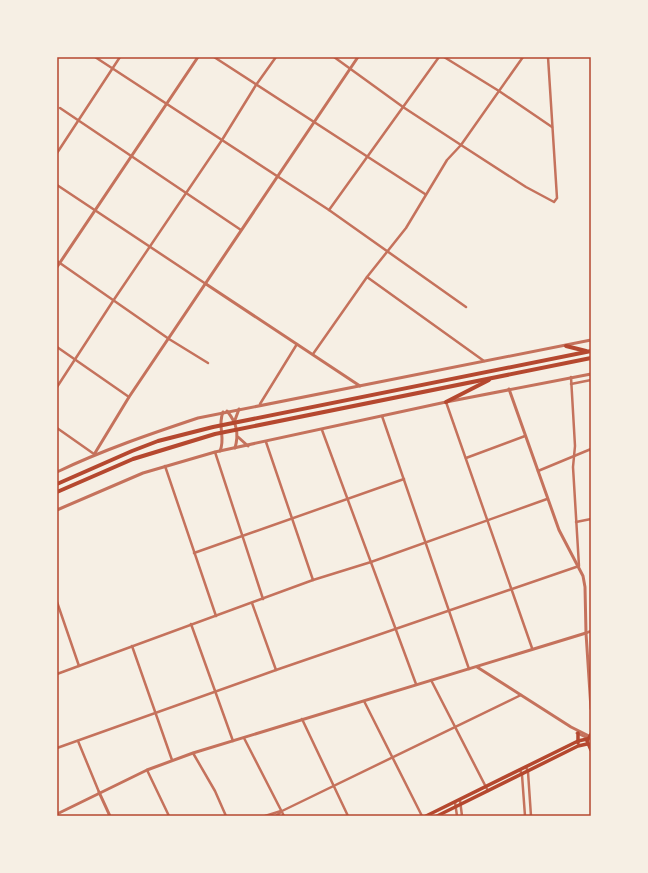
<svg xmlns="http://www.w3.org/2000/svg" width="648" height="873" font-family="'Sofia Sans Condensed',sans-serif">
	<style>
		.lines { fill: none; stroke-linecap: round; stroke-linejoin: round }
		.minor { stroke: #c5725c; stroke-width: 2.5 }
		.tertiary { stroke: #c5725c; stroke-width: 3 }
		.secondary { stroke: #b5482f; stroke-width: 3.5 }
		.trunk { stroke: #b5482f; stroke-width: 4 }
		.neatline { fill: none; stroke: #b5482f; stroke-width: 1.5 }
	</style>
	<rect width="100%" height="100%" fill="#f6efe4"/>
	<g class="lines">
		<g class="minor">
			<polyline points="95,57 329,210 466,307"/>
			<polyline points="214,57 425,194"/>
			<polyline points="334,57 403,107 461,145 526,187 554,202 557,198 548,57"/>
			<polyline points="444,57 499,91 552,127"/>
			<polyline points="60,108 241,230"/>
			<polyline points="57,153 120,57"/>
			<polyline points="57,185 206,284"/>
			<polyline points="329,210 439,57"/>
			<polyline points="57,261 169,339 208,363"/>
			<polyline points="367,277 484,361"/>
			<polyline points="57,347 129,397"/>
			<polyline points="313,354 367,277 406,228 447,160 461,145 523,57"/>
			<polyline points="571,384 591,380"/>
			<polyline points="57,387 113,301 222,140 256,85 276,57"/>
			<polyline points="446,402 532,648"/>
			<polyline points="260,404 297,344"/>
			<polyline points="382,416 469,669"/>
			<polyline points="57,428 94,454"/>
			<polyline points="322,430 416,684"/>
			<polyline points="266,442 313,580"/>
			<polyline points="215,452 263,599"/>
			<polyline points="466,458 525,436"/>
			<polyline points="165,466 216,616"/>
			<polyline points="538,471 591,449"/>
			<polyline points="576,522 591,519"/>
			<polyline points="194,553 404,479"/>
			<polyline points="57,602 79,666"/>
			<polyline points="252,603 276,670"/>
			<polyline points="191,624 233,741"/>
			<polyline points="586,633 591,631"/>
			<polyline points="132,646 172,760"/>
			<polyline points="57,674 313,580 371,562 547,499"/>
			<polyline points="431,680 488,791"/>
			<polyline points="364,701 422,816"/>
			<polyline points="302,719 348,816"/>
			<polyline points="244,738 284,816"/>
			<polyline points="78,741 99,792"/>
			<polyline points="57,748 276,670 579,566 573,467 575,446 571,377"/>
			<polyline points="193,753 215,791 226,816"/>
			<polyline points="526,767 528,772 531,816"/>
			<polyline points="147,770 169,816"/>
			<polyline points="520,770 522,775 525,816"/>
			<polyline points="460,800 462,816"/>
			<polyline points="455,802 457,816"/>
			<polyline points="265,816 281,811"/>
			<polyline points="276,816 282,811 521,695"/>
		</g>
		<g class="tertiary">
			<polyline points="57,267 198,57"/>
			<polyline points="206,284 360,386"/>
			<polyline points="509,389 559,530 583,576 585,587 586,633 591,709"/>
			<path d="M 227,411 C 237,423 239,434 235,448"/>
			<polyline points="235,420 239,409"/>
			<polyline points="238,437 248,446"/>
			<path d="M 220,451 C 226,437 217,427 223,412"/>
			<polyline points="95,453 129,397 358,57"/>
			<path d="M 57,472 C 103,450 150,434 198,418 L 591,340"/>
			<polyline points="57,510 143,473 215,452 446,402 591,374"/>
			<polyline points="477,667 571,727 589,736"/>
			<polyline points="577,733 588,738"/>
			<polyline points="99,792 110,816"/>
			<polyline points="57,814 147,770 193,753 586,633"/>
		</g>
		<g class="secondary">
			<polyline points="578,733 578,743"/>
			<polyline points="591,734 587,741 591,750"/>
			<polyline points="426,816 578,741 587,739"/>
			<polyline points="437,816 578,746 587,744"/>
		</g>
		<g class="trunk">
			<polyline points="566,346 586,351"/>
			<polyline points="446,402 489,380"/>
			<polyline points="57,484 132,451 158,441 213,427 591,351"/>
			<polyline points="57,492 133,459 215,434 591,358"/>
		</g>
	</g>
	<rect width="648" height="873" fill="none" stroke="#f6efe4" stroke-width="116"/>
	<rect x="58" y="58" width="532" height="757" class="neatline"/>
</svg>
